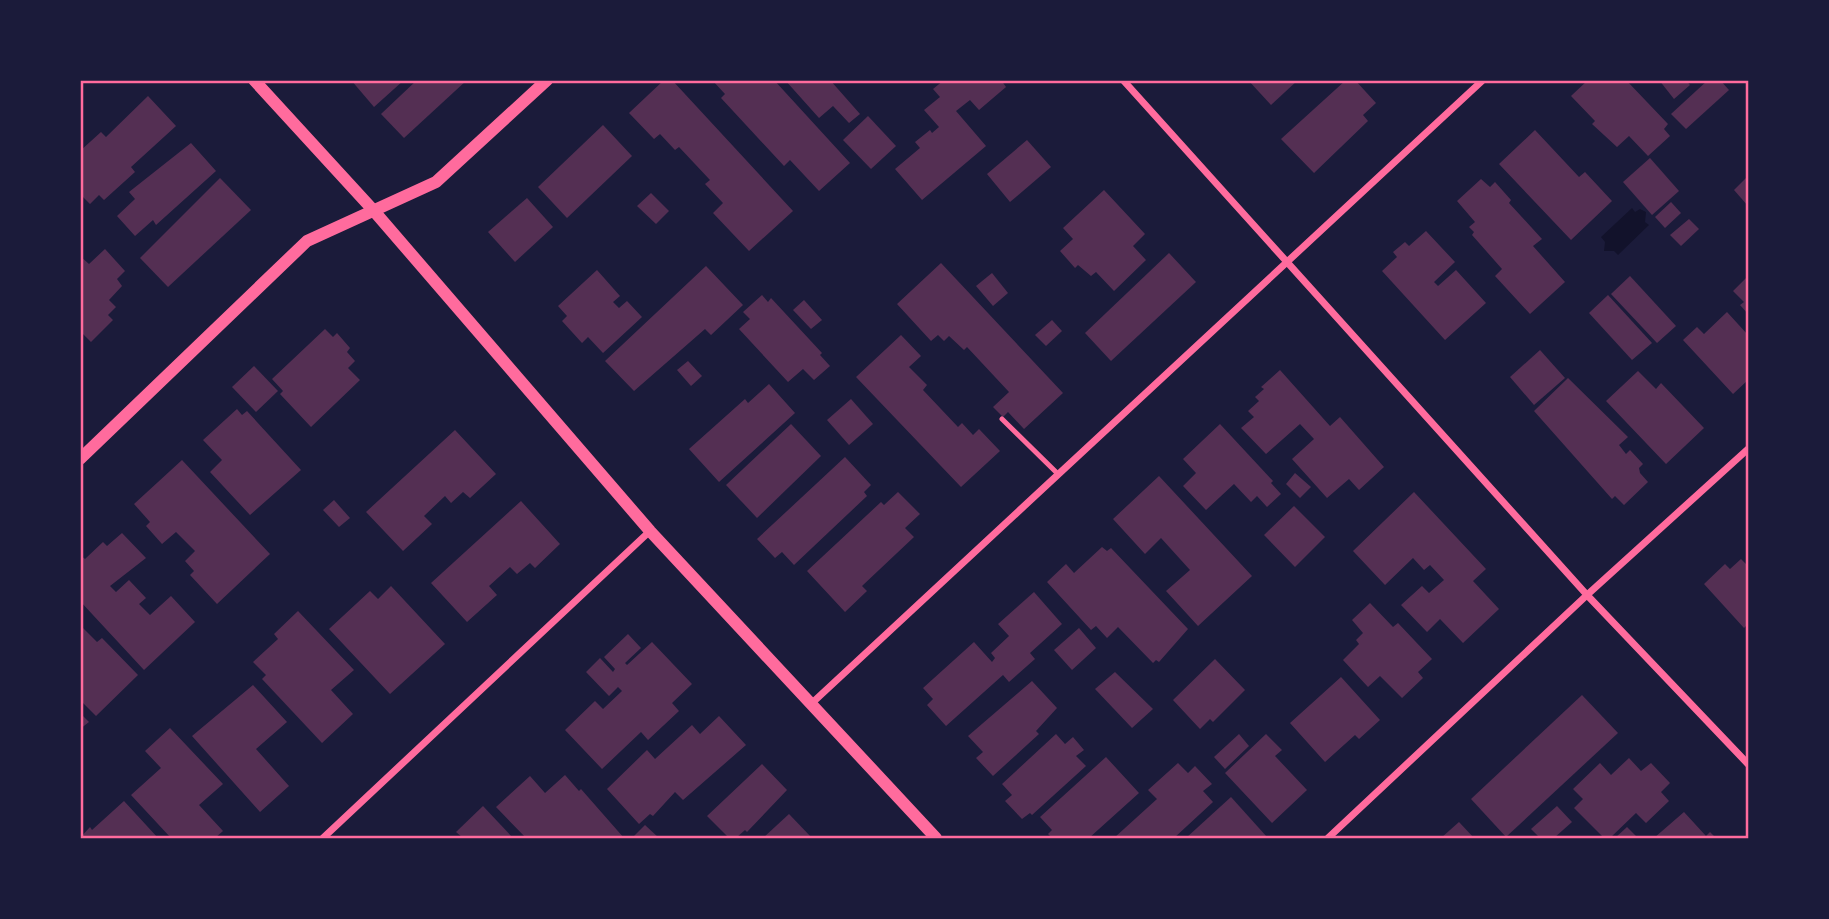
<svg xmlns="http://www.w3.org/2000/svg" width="1829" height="919" font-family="'Open Sans',sans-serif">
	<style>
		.water { fill: #12122b }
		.building { fill: #542f53 }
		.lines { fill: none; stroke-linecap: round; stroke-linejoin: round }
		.service { stroke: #ff6b9d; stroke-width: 5 }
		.minor { stroke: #ff6b9d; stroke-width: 7 }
		.tertiary { stroke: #ff6b9d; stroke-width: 12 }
		.neatline { fill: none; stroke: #ff6b9d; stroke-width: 2.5 }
	</style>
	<rect width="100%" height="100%" fill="#1b1b3a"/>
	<polygon class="water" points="1632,208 1635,212 1640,209 1646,212 1645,222 1649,225 1618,255 1614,251 1604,251 1605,242 1601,237"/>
	<g class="building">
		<polygon points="351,80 404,80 374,107"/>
		<polygon points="417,80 467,80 404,138 381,114"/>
		<polygon points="664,80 672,80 793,211 749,251 713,213 723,203 705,184 710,180 679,147 675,150 660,134 654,139 629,113"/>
		<polygon points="712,80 774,80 850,163 819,191 790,160 784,166 721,98 725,94"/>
		<polygon points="785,80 830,80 860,114 849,123 833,106 819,118"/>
		<polygon points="944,80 1001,80 1006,87 979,110 970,100 956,111 986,146 922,200 895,169 920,148 915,142 930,130 932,133 939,127 924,110 940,97 933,89"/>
		<polygon points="1248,80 1298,80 1271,105"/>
		<polygon points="1346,80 1355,80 1376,103 1363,115 1368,121 1314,173 1281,139"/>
		<polygon points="1588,80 1626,80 1668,124 1664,129 1670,136 1648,156 1629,136 1617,147 1592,124 1595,121 1571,96"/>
		<polygon points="1659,80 1686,80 1690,85 1674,99"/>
		<polygon points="1708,80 1720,80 1729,90 1686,129 1671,114"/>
		<polygon points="148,96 176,126 131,167 135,172 104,200 99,195 90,204 80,194 80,151 101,132 106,137"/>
		<polygon points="868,116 896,146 871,169 843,140"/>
		<polygon points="603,125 632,156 567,218 538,187"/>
		<polygon points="1535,130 1579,177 1585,172 1612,201 1571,240 1499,164"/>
		<polygon points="1027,140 1051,167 1010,202 987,174"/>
		<polygon points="191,143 216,171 156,225 153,220 135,236 117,216 135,199 129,192"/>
		<polygon points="1650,158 1679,191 1652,215 1623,182"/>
		<polygon points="1748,176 1748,206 1734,190"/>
		<polygon points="220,178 251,210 168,287 140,258"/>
		<polygon points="1481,179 1490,187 1495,182 1511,200 1509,203 1542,239 1533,246 1565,282 1530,314 1495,276 1502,269 1472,235 1474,232 1469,227 1475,222 1457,201"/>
		<polygon points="1104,190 1145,234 1133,246 1146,260 1114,291 1096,272 1091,276 1078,265 1075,268 1060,251 1073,239 1063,228"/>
		<polygon points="651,193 669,211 656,224 637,206"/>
		<polygon points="527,198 553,227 515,262 488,232"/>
		<polygon points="1671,202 1681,213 1665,228 1655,217"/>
		<polygon points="1689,219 1699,229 1681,246 1670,235"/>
		<polygon points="1426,231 1455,262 1434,282 1438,286 1456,270 1486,303 1445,340 1382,271 1397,257 1393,252 1405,242 1409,246"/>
		<polygon points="105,249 125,271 117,279 122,286 109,300 116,307 108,315 113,320 91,342 80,331 80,256 89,264"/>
		<polygon points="1169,253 1196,282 1111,361 1085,333"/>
		<polygon points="941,263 1063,393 1024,429 1008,412 1003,417 993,407 1009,392 967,347 964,350 949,336 944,341 938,335 931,341 897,304"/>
		<polygon points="706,266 743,305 711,335 705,329 634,391 605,361"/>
		<polygon points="597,270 620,296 613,302 619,308 627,301 642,317 603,353 588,337 582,343 562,321 567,316 558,306"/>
		<polygon points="992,273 1008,293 993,306 976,286"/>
		<polygon points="1630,276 1676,326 1657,343 1611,294"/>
		<polygon points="1748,276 1748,314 1740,305 1744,302 1733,291"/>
		<polygon points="762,295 768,302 771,298 822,353 820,355 830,366 814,380 803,369 788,382 739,329 750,319 743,312"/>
		<polygon points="1608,295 1652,343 1632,360 1589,313"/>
		<polygon points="804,300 822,320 811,329 793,310"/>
		<polygon points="1727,312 1748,335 1748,380 1733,394 1683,340 1697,327 1704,334"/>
		<polygon points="1052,320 1062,331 1046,346 1035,335"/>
		<polygon points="325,329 333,337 337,333 350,348 347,352 355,361 348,368 360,380 311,427 280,394 283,391 272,379"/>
		<polygon points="901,335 921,356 909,367 927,385 923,390 958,427 962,423 973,435 979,429 1000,451 961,487 856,377"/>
		<polygon points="1540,350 1565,378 1534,405 1510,377"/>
		<polygon points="688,361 702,376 691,386 677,370"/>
		<polygon points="254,366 278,391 256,412 232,387"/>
		<polygon points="1280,370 1330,426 1340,417 1384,467 1359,490 1349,479 1327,498 1292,459 1314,439 1300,424 1266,454 1241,428 1254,417 1248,411 1259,401 1255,397 1264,389 1261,387"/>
		<polygon points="1638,371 1656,389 1661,383 1704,428 1666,464 1606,401"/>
		<polygon points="1568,378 1628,437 1619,445 1626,454 1630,450 1643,464 1639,468 1640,473 1648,482 1624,505 1615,496 1612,499 1534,411"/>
		<polygon points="769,384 795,413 719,482 689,449 745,399 748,403"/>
		<polygon points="851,399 873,424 849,445 827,420"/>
		<polygon points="237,409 242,415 247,411 301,470 250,515 210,472 222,460 203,440"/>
		<polygon points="791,424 821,456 757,518 726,485"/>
		<polygon points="1220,424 1273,481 1271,483 1281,494 1267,507 1257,496 1251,502 1234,484 1206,510 1183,486 1196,473 1183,459"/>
		<polygon points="455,430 496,474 470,498 463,492 451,503 445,496 424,516 432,524 403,551 366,512"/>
		<polygon points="845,457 871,485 864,492 867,496 794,565 782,552 775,558 757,539"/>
		<polygon points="182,460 270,554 217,604 190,575 194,571 185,561 195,551 176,532 162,544 146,526 150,522 134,504"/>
		<polygon points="1295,473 1311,487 1300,498 1286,484"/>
		<polygon points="1159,476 1252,576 1198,626 1166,591 1190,570 1161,538 1145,554 1113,519"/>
		<polygon points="898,492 920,514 905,528 914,537 862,586 867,591 845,612 807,571 881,502 884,505"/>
		<polygon points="1414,492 1486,569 1473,581 1499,609 1463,643 1440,619 1427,632 1401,605 1422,586 1429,593 1444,580 1430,565 1424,570 1413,558 1385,585 1353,551"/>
		<polygon points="334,500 350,518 339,527 323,510"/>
		<polygon points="521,501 560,544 535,568 530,563 517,574 510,567 489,586 497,595 467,622 431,583"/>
		<polygon points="1294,506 1325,537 1295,567 1264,535"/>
		<polygon points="122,533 146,558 110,586 116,592 129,580 146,598 139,604 150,615 171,596 195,622 144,670 80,601 80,555 85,559 103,542 107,546"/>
		<polygon points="1102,547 1107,551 1111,548 1188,629 1159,662 1156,660 1153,663 1118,627 1107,638 1096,626 1091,630 1047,582 1066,564 1074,573"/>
		<polygon points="1741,559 1746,564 1748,562 1748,624 1744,628 1704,584 1725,564 1730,569"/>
		<polygon points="391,586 445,644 390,694 329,629 370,591 378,599"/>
		<polygon points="1034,592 1062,624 1030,653 1035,659 1009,682 1003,675 946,726 927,705 933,699 923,688 974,642 992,662 995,658 991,653 1009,636 998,624"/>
		<polygon points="1370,603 1393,627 1398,623 1432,659 1418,672 1423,678 1402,698 1380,676 1368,687 1343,660 1359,644 1356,640 1363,633 1352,620"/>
		<polygon points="298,611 354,670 331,690 353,714 322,743 262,679 266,675 253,662 278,639 274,634"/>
		<polygon points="80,625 97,642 102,638 138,675 96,716 80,700"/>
		<polygon points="1079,628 1096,648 1072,670 1054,650"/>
		<polygon points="628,634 641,648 625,663 627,665 652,642 692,684 672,703 679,711 648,740 641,732 602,769 565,730 595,701 603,709 622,691 618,687 609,696 586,672 600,658 613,672 615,669 604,657"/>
		<polygon points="1215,659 1245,690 1213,722 1210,719 1200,729 1173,700"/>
		<polygon points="1115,672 1153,709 1132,728 1095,689"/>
		<polygon points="1341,677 1380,720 1359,739 1355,735 1325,762 1290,723"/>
		<polygon points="1032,681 1057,708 1036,731 1039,734 993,776 976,758 983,752 968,736"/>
		<polygon points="253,685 287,722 256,749 289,786 260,812 192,736"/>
		<polygon points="1582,695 1618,733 1506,837 1471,799"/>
		<polygon points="80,713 89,722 80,729"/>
		<polygon points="719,716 746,745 683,800 675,792 653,816 650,814 639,824 607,789 647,750 655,759 692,725 700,734"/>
		<polygon points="170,728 223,784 199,805 223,831 215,838 171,838 131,795 161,768 145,751"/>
		<polygon points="1056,734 1065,744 1073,737 1084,750 1076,756 1086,766 1032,815 1030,813 1022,819 1005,801 1012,795 1002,784"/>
		<polygon points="1239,734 1249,746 1225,769 1214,757"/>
		<polygon points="1266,734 1282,750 1275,756 1307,790 1272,823 1225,773"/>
		<polygon points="1106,757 1139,793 1089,838 1052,838 1048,834 1052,830 1040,817"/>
		<polygon points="1629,758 1641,771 1651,763 1670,783 1661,792 1669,801 1646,823 1636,813 1610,838 1604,838 1574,808 1583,799 1573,789 1600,763 1611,775"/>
		<polygon points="1178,763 1188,773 1195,766 1212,784 1203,791 1213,802 1174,838 1114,838 1157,799 1148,790"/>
		<polygon points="762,764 787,790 747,832 745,830 736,838 729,838 707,816"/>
		<polygon points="565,775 579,791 581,789 624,838 526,838 496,807 530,776 545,793"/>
		<polygon points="1231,797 1267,837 1186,838"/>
		<polygon points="124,801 158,838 80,838 90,827 92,830"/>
		<polygon points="483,806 513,838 463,838 456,832"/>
		<polygon points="1557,806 1572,822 1554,838 1540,838 1531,829"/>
		<polygon points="1684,812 1706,836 1710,832 1716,838 1654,838"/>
		<polygon points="789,814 812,838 763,838"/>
		<polygon points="1459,822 1474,838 1441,838"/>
		<polygon points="645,825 659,838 637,838 634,836"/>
		<polygon points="1627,827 1638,838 1615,838"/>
	</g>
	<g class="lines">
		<polyline class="service" points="1002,419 1058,474"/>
		<g class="minor">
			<polyline points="1123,80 1587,595 1748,764"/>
			<polyline points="811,704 1483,80"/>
			<polyline points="323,838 650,531"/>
			<polyline points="1328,838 1587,595 1748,449"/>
		</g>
		<g class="tertiary">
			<polyline points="254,80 374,211 650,531 936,838"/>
			<polyline points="80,459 307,241 436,182 547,80"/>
		</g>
	</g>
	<rect width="1829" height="919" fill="none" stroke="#1b1b3a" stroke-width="164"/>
	<rect x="82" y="82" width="1665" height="755" class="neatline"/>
</svg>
